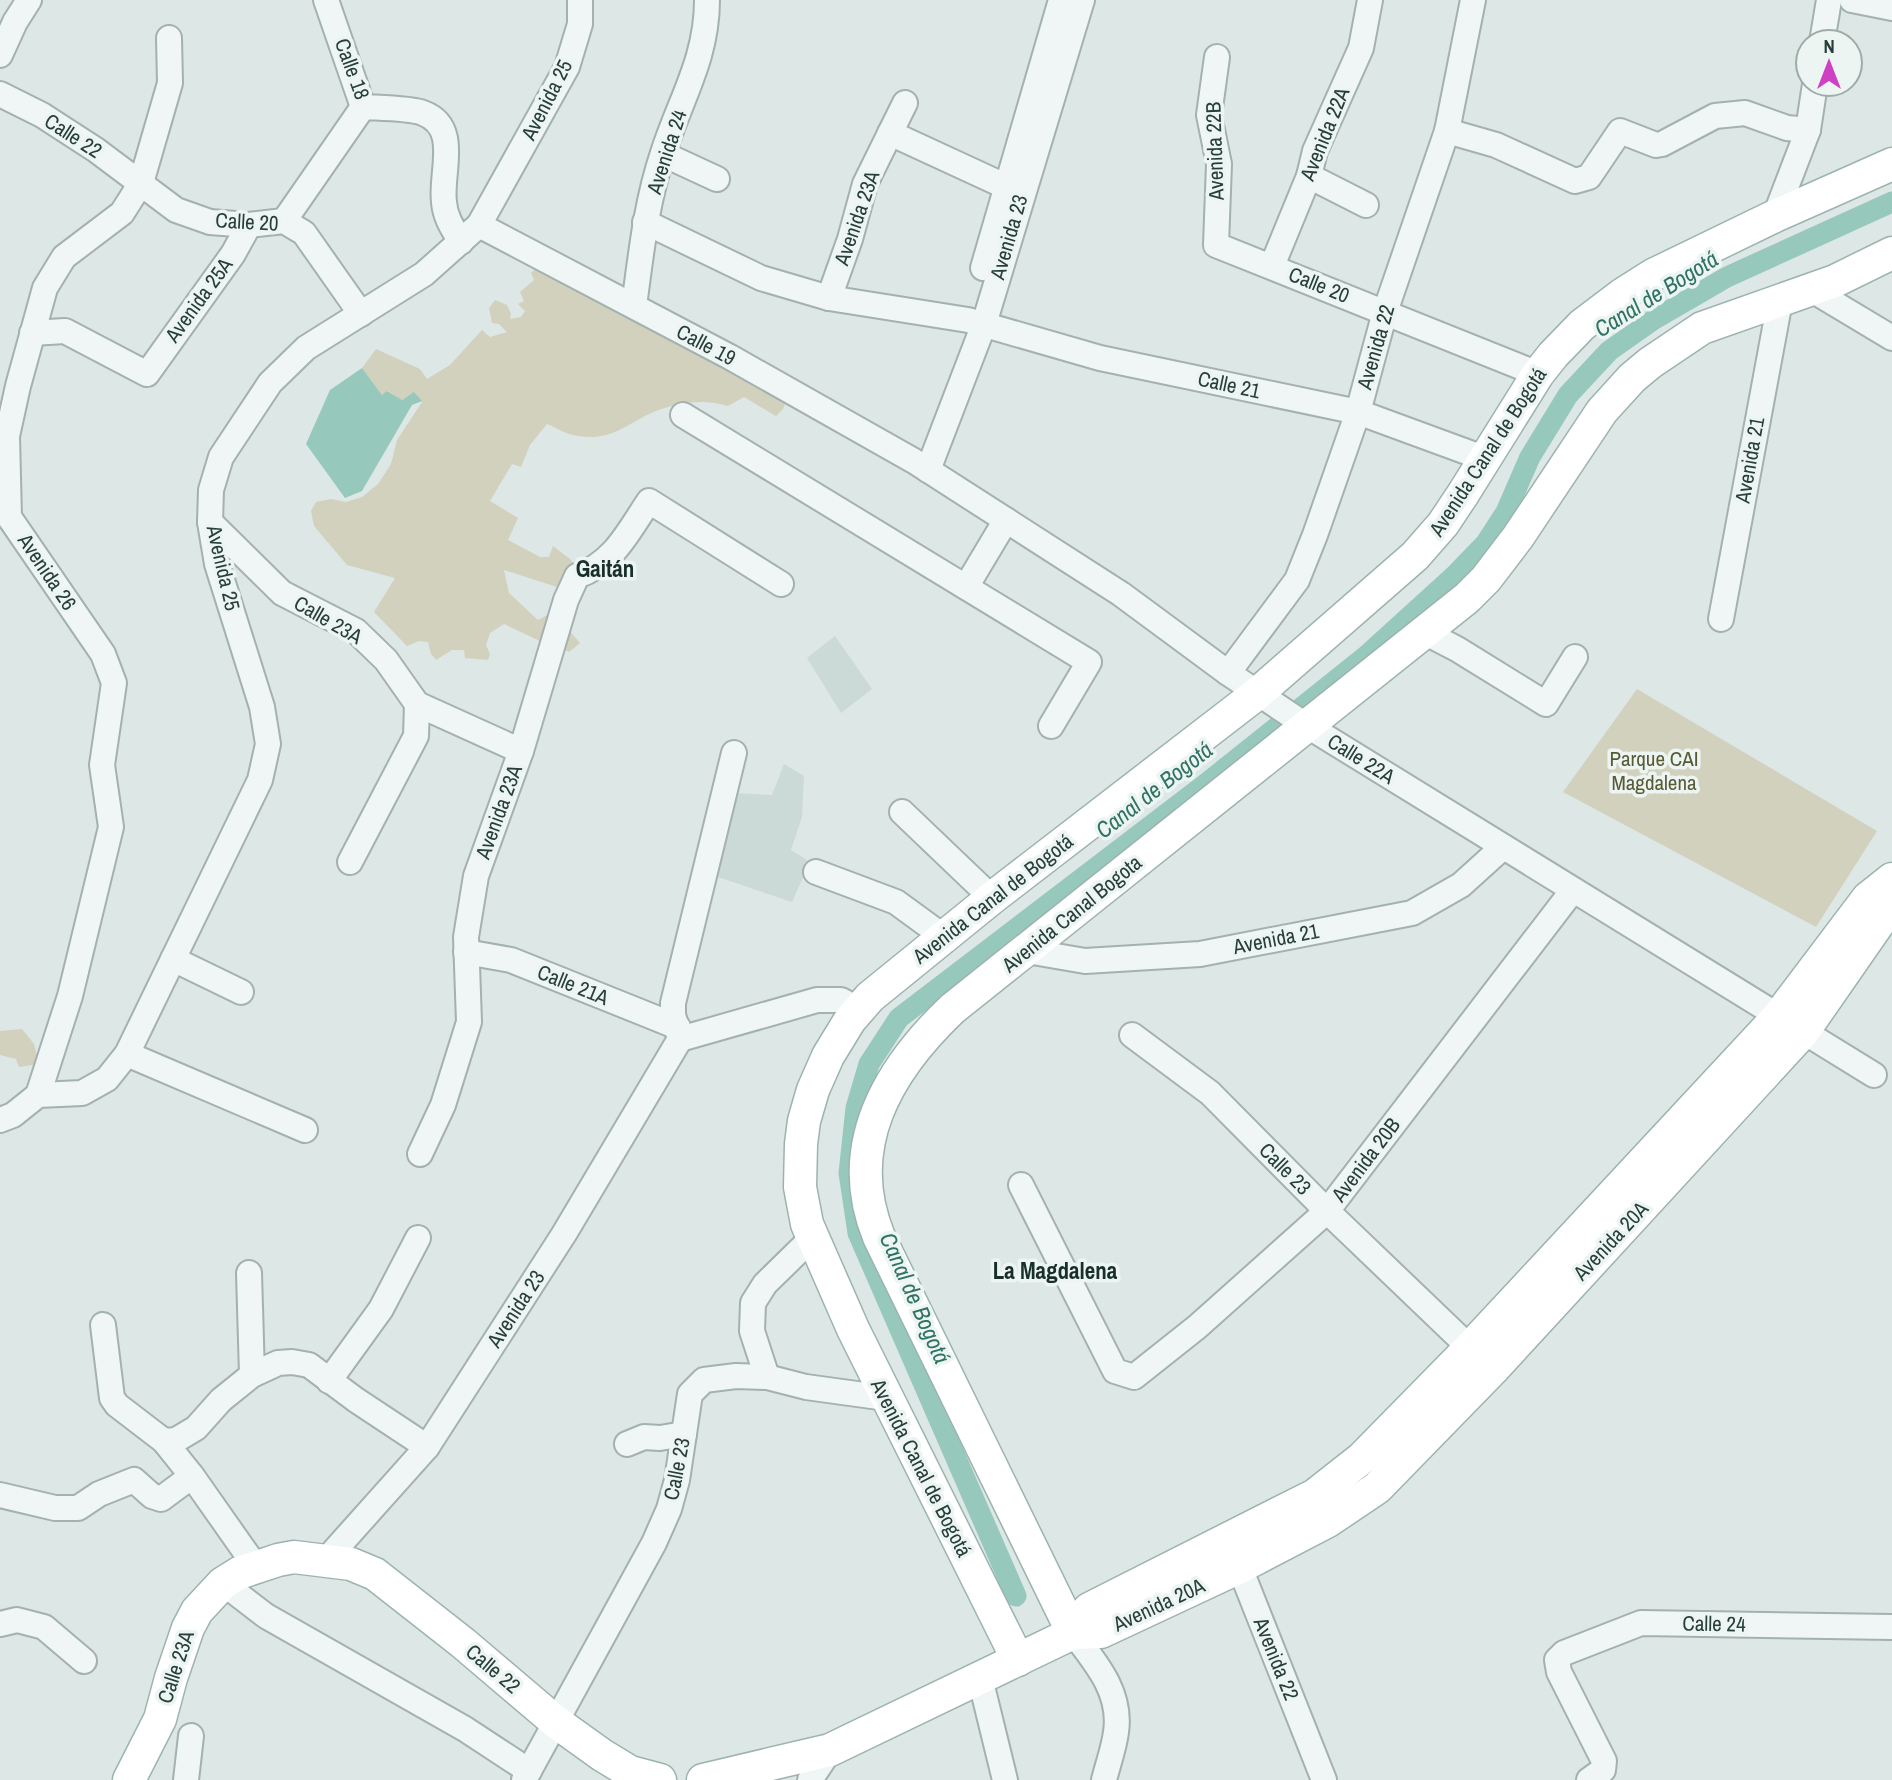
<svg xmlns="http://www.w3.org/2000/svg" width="1892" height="1780" font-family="'Archivo Narrow',sans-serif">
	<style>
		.built { fill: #cbd9d7 }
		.green { fill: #d1d1be }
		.water { fill: #97c8bc }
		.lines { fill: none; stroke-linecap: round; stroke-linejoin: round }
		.canal { stroke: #97c8bc; stroke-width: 21 }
		.minor-casing { stroke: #a3b1af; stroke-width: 28 }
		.major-casing { stroke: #9cb3af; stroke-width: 35 }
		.minor { stroke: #f0f6f5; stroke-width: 24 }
		.major { stroke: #fff; stroke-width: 32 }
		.labels { text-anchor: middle; stroke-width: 7; stroke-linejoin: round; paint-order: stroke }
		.street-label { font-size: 21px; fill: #273e3b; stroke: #edf5f3 }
		.park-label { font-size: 21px; fill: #585a34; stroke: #edf5f3 }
		.water-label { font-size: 23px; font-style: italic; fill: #307264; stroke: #edf5f3 }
		.neighbourhood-label { font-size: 23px; font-weight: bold; fill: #192f2c; stroke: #edf5f3 }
	</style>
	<rect width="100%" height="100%" fill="#dde7e6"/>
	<g class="built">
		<polygon points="835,636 872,689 841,713 807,658"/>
		<polygon points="784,764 804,776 802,817 791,850 810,862 792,902 712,875 735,793 772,795"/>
	</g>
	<g class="green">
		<path d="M 535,269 L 546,273 L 787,399 L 783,409 L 776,416 L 744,397 L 728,406 C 702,398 674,403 649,414 C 623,427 609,441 578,436 C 567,435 557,428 547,424 L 530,445 L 521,467 L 512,464 L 490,501 L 518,518 L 508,540 L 540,557 L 549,557 L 553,546 L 570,559 L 579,571 L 560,588 L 504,570 L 509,593 L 538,620 L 553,612 L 580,643 L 569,652 L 557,645 L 542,642 L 504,624 L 490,633 L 486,645 L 490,654 L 488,660 L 465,658 L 464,650 L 452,650 L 436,660 L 431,654 L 428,642 L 419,641 L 407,646 L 374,612 L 395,578 L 347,565 L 314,526 L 311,511 L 316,502 L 331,499 L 346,502 L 362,497 L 378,484 L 391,464 L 397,440 L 422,402 L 414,393 L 401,400 L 388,391 L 382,395 L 362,368 L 376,349 L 420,369 L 427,379 L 450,365 L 482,330 L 490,337 L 507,332 L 499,324 L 492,323 L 489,308 L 495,300 L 507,305 L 511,314 L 510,319 L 521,317 L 525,311 L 518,304 L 524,301 L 520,292 L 534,280 L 531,273 Z"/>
		<polygon points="1637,689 1877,831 1816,927 1563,792"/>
		<polygon points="22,1029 34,1044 39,1064 19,1067 16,1059 0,1055 0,1031"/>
	</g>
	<polygon class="water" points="362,368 382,395 387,391 402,400 414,392 422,401 412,405 362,491 345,498 306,444 330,390"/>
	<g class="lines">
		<polyline class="canal" points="1016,1596 858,1233 849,1173 856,1108 869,1064 899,1018 1208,782 1366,656 1454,576 1486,543 1506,512 1530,457 1568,395 1609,351 1653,320 1727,277 1892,202"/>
		<defs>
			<g id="minor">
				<path d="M 326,0 L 363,107 C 378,108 410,108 423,113 C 461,127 440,173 444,202 C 445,218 454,230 461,242"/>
				<polyline points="1852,0 1892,8"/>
				<polyline points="1822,42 1829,0"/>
				<polyline points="0,55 15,22 29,0"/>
				<polyline points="1217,57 1209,115 1219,164 1216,245 1538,374"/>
				<polyline points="0,94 42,115 96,150 176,210 210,222 249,225 284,221 304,233 361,314"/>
				<polyline points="1447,131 1496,145 1575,181 1589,177 1620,131 1656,145 1662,144 1715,116 1745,113 1787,128 1808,130"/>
				<polyline points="890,133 1020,193"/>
				<polyline points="663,154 717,179"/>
				<polyline points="1309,176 1366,205"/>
				<polyline points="1775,216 1808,130 1815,84"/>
				<polyline points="284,221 363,107"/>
				<polyline points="645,222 761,278 829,298 968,320 1100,358 1358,412 1486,459"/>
				<polyline points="479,225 730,357 914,461 1121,594 1228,673 1298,720 1874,1075"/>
				<polyline points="1272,266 1309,176 1315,151 1361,48 1370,0"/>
				<polyline points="983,268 1061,0"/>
				<polyline points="1812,290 1892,338"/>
				<polyline points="829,298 850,239 865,184 905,103"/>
				<path d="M 634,306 C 641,255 646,203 663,153 C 680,100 707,59 707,0"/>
				<polyline points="32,333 65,331 147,374 233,254 249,225"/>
				<polyline points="683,415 1089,662 1051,726"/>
				<polyline points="928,470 984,324 1082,0"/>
				<polyline points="210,522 282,593 356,631 386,660 417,704 521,751"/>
				<polyline points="966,587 1006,520"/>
				<polyline points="1721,619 1780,301"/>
				<polyline points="1426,633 1457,649 1546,704 1575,657"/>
				<polyline points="1228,673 1297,580 1315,535 1358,412 1385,312 1447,131 1473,0"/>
				<polyline points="902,812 992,898"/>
				<polyline points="350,862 416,736 417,704"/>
				<polyline points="816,872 896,902 944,937"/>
				<polyline points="1027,951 1085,961 1200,954 1412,913 1461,885 1503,847"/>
				<polyline points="466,952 511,960 678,1027"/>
				<polyline points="173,959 241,992"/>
				<polyline points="1132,1035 1210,1093 1327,1211 1470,1348 1483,1358"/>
				<polyline points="680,1039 817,1000 841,1000 859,1010"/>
				<polyline points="127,1054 305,1130"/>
				<polyline points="38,1095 70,996 111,827 102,765 114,683 103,654 9,517 7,436 18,386 45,288 64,257 122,213 141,183 170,83 169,38"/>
				<polyline points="0,1120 13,1115 38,1095 82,1093 107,1079 127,1054 260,780 268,744 262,707 217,564 210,522 211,490 221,457 270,383 306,348 424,274 479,225 567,67 580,24 580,0"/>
				<path d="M 420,1154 L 443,1105 L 469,1022 L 466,937 L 476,876 L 521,751 L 566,600 L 577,576 C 614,563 628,532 649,501 L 781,584"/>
				<polyline points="1021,1185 1115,1371 1134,1377 1197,1327 1327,1211 1573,890"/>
				<polyline points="249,1273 252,1375"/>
				<polyline points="103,1325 112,1398 117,1405 164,1441 192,1476 256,1567"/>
				<polyline points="767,1377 752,1331 753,1303 765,1284 812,1238"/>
				<polyline points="329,1381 381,1309 418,1238"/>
				<polyline points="164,1441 176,1440 196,1428 221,1400 252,1375 278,1363 292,1362 309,1365 356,1400 427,1447"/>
				<polyline points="627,1444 644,1437 660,1438 684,1434"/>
				<polyline points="0,1495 55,1508 78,1508 99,1494 134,1480 152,1496 161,1499 192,1476"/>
				<polyline points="1234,1553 1324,1780"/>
				<polyline points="326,1560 427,1447 564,1234 680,1039 673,1015 673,1003 734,753"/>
				<polyline points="223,1583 266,1616 465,1729 529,1771"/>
				<polyline points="0,1624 17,1620 44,1627 84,1661"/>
				<path d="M 1073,1633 C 1095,1662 1122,1692 1116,1732 C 1114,1748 1108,1764 1104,1780"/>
				<polyline points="980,1678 1005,1780"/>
				<polyline points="186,1780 191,1736"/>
				<polyline points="524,1780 654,1543 669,1509 677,1480 690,1394 704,1380 736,1376 767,1377 806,1387 886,1398"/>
				<polyline points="810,1780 830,1750"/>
				<polyline points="1589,1780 1603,1770 1604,1761 1559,1672 1557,1660 1564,1653 1641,1623 1892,1627"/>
			</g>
			<g id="major">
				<path d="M 1073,1633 L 879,1237 C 842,1147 887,1071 952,1009 L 1467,598 L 1486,579 L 1518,537 L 1602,411 L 1632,378 L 1650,363 L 1702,328 L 1835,281 L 1892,253"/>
				<polyline points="1073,1633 1089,1609 1315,1495 1362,1458 1470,1348 1778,1017 1868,898 1892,879"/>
				<polyline points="1018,1660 853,1329 807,1224 800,1187 801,1144 804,1121 813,1090 828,1056 850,1020 870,997 992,898 1258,693 1415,556 1443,524 1463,494 1538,374 1553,355 1582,325 1623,294 1653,275 1775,216 1892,164"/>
				<polyline points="129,1780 160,1719 171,1678 188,1628 197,1611 223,1583 239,1573 278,1560 294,1557 351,1564 375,1574 463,1643 556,1722 602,1755 630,1772 660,1780"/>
				<polyline points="703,1780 830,1750 1073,1633 1101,1632 1240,1567 1328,1521 1377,1488 1495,1367 1803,1032 1887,911 1891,880"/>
			</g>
		</defs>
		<use href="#minor" class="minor-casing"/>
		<use href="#major" class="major-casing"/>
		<use href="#minor" class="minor"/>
		<use href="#major" class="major"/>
	</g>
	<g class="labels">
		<g class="street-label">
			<text transform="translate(352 69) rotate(70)" y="7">Calle 18</text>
			<text transform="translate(547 100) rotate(-63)" y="7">Avenida 25</text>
			<text transform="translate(1325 134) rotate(-68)" y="7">Avenida 22A</text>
			<text transform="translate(73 136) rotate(33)" y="7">Calle 22</text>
			<text transform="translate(1215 151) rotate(-92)" y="7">Avenida 22B</text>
			<text transform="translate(667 152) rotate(-72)" y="7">Avenida 24</text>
			<text transform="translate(857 218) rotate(-71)" y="7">Avenida 23A</text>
			<text transform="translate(247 222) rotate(3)" y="7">Calle 20</text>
			<text transform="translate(1009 237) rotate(-74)" y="7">Avenida 23</text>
			<text transform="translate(1319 285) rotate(22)" y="7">Calle 20</text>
			<text transform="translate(199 300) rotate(-54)" y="7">Avenida 25A</text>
			<text transform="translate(706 345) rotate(28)" y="7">Calle 19</text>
			<text transform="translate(1376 347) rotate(-74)" y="7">Avenida 22</text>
			<text transform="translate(1229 385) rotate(12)" y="7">Calle 21</text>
			<text transform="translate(1488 452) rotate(-57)" y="7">Avenida Canal de Bogotá</text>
			<text transform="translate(1750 460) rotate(-80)" y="7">Avenida 21</text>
			<text transform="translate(223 568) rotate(77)" y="7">Avenida 25</text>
			<text transform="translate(47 572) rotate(56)" y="7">Avenida 26</text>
			<text transform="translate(328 620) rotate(30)" y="7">Calle 23A</text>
			<text transform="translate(1361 759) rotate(32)" y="7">Calle 22A</text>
			<text transform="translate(499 812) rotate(-70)" y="7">Avenida 23A</text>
			<text transform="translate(993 899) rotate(-38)" y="7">Avenida Canal de Bogotá</text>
			<text transform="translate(1072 914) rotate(-39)" y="7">Avenida Canal Bogota</text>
			<text transform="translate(1276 939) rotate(-11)" y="7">Avenida 21</text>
			<text transform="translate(573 985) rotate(22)" y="7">Calle 21A</text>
			<text transform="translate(1366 1160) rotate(-53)" y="7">Avenida 20B</text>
			<text transform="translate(1285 1169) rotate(45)" y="7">Calle 23</text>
			<text transform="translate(1611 1241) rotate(-47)" y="7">Avenida 20A</text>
			<text transform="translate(516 1309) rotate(-57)" y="7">Avenida 23</text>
			<text transform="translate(921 1468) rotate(63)" y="7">Avenida Canal de Bogotá</text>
			<text transform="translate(677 1469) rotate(-79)" y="7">Calle 23</text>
			<text transform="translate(1159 1605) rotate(-25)" y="7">Avenida 20A</text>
			<text transform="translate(1714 1624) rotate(1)" y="7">Calle 24</text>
			<text transform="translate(1276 1659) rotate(68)" y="7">Avenida 22</text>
			<text transform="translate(176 1667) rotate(-72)" y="7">Calle 23A</text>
			<text transform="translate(493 1669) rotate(40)" y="7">Calle 22</text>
		</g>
		<g class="park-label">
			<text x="1654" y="766">Parque CAI<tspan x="1654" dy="24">Magdalena</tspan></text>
		</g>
		<g class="water-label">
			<text transform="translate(1656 294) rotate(-32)" y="8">Canal de Bogotá</text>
			<text transform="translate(1154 790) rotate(-38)" y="8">Canal de Bogotá</text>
			<text transform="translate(915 1298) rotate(66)" y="8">Canal de Bogotá</text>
		</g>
		<g class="neighbourhood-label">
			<text x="605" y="577">Gaitán</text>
			<text x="1055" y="1279">La Magdalena</text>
		</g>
	</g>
	<g transform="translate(1829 63)"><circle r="33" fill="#edf5f3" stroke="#9eaca9" stroke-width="2"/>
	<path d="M0-5L12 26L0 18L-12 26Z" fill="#cf40c3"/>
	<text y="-10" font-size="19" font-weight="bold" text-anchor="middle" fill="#273e3b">N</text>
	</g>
</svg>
